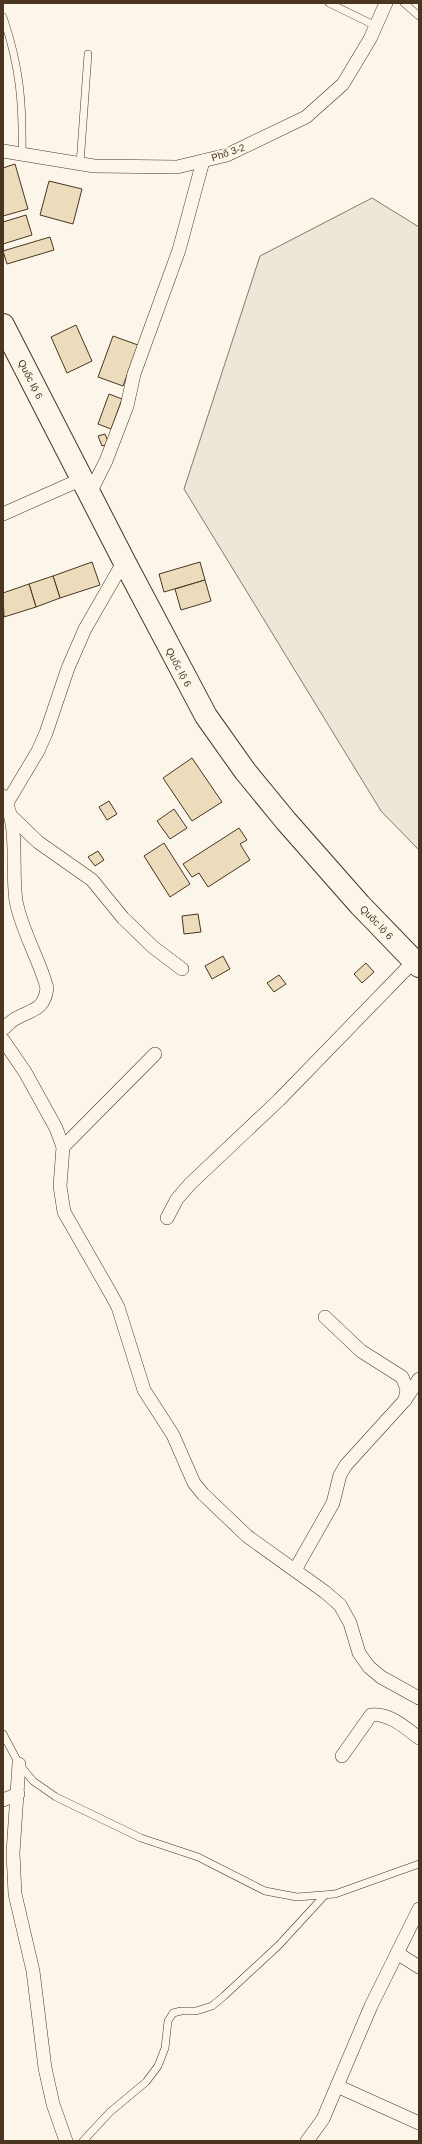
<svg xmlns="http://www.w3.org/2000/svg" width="422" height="2144" font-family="Helvetica,sans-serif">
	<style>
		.green { fill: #ede6d9; stroke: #887966 }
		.building { fill: #ecdcbc; stroke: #4a3520 }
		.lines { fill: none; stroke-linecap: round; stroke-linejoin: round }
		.service-casing { stroke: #4a3520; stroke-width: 8 }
		.minor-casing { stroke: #4a3520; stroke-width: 14 }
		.trunk-casing { stroke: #4a3520; stroke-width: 24 }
		.service { stroke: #fbf6e9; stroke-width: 7 }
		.minor { stroke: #fbf6e9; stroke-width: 13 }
		.trunk { stroke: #fbf6e9; stroke-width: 22 }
		.labels { text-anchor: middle; stroke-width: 3; stroke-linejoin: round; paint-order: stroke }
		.street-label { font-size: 10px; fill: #4a3520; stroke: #fbf6e9 }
	</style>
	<rect width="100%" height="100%" fill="#fbf6e9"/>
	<polygon class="green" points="372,198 419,227 419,850 381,811 184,489 260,256"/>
	<g class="building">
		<polygon points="15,164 28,209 3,216 3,168"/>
		<polygon points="49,181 82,189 73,224 40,215"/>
		<polygon points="26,215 32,235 3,244 3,222"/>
		<polygon points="50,237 54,250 7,264 3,251"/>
		<polygon points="76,325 92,361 67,373 51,337"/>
		<polygon points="113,336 138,345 123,386 98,377"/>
		<polygon points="109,394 122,399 111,429 98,424"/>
		<polygon points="105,434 109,444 102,446 98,436"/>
		<polygon points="92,562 100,585 60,598 53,576"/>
		<polygon points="200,562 205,580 164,592 159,574"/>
		<polygon points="53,576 60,598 36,607 29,584"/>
		<polygon points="205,580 211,601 181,610 175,589"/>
		<polygon points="29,584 36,607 4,617 3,593"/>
		<polygon points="192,758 222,802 192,821 163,778"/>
		<polygon points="109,801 117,814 107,820 99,807"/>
		<polygon points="174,809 187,828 170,839 157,821"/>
		<polygon points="239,828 247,840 240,844 250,860 208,887 199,873 192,877 183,864"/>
		<polygon points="164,843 190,884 170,897 144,856"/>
		<polygon points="98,851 104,860 95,866 88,857"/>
		<polygon points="198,914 201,932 184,934 182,916"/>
		<polygon points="223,956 230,969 212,979 205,966"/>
		<polygon points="366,963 374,972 362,983 354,974"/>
		<polygon points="279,975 286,984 274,992 267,983"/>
	</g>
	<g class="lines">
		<defs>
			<g id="service">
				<polyline points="329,3 376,26"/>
				<polyline points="404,3 419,16"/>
				<path d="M 3,17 C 20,66 23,104 22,155"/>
				<polyline points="80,164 88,54"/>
				<polyline points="3,1734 19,1764 33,1781 56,1797 141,1838 198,1857 265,1891 297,1897 335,1894 419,1864"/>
				<polyline points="83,2141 110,2112 146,2082 158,2066 165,2048 168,2021 173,2013 181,2011 196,2011 212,2006 224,1996 279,1945 324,1896"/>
			</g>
			<g id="minor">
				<polyline points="3,151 94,166 177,167 227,155 306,117 343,84 370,39 386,3"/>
				<polyline points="90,493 106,461 127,406 134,374 179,250 203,161"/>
				<polyline points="3,514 82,479"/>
				<path d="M 3,796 C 20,827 11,867 16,901 C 22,932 39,958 47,988 C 44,1011 32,1009 15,1019 C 11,1021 7,1026 3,1029"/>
				<polyline points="7,803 38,751 46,733 68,668 85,629 124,561"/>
				<polyline points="11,816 38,842 92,880 123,918 153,947 182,969"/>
				<polyline points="3,1040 25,1072 56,1128 63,1147 60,1186 64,1212 111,1294 118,1307 144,1390 173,1435 194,1483 203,1494 247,1536 325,1592 340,1605 350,1623 359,1653 369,1667 381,1677 419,1698"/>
				<polyline points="63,1147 155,1054"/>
				<polyline points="167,1218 177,1199 190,1184 279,1100 414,961"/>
				<polyline points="325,1317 361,1351 402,1377 407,1389 405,1400"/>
				<polyline points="295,1570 333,1503 340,1475 346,1465 405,1400 419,1379"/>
				<path d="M 342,1756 L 371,1715 C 388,1712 406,1728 419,1738"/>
				<polyline points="19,1764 13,1853 15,1894 33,1971 45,2068 53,2104 66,2141"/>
				<polyline points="3,1800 18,1794"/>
				<polyline points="397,1953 419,1967"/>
				<polyline points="337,2086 419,2123"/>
				<polyline points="307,2141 323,2119 371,2006 419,1909"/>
			</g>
			<polyline id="trunk" points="3,325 124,561 206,716 245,771 286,821 360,905 419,966"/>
		</defs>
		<use href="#service" class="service-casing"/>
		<use href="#minor" class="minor-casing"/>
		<use href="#trunk" class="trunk-casing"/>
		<use href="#service" class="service"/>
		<use href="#minor" class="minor"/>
		<use href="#trunk" class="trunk"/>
	</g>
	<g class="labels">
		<g class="street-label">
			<text transform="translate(228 152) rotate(-19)" y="4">Phố 3-2</text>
			<text transform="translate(31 379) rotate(63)" y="4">Quốc lộ 6</text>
			<text transform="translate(179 667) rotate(62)" y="4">Quốc lộ 6</text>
			<text transform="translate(377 922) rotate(46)" y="4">Quốc lộ 6</text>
		</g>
	</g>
	<rect width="422" height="2144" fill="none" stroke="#4a3520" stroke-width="8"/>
</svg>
